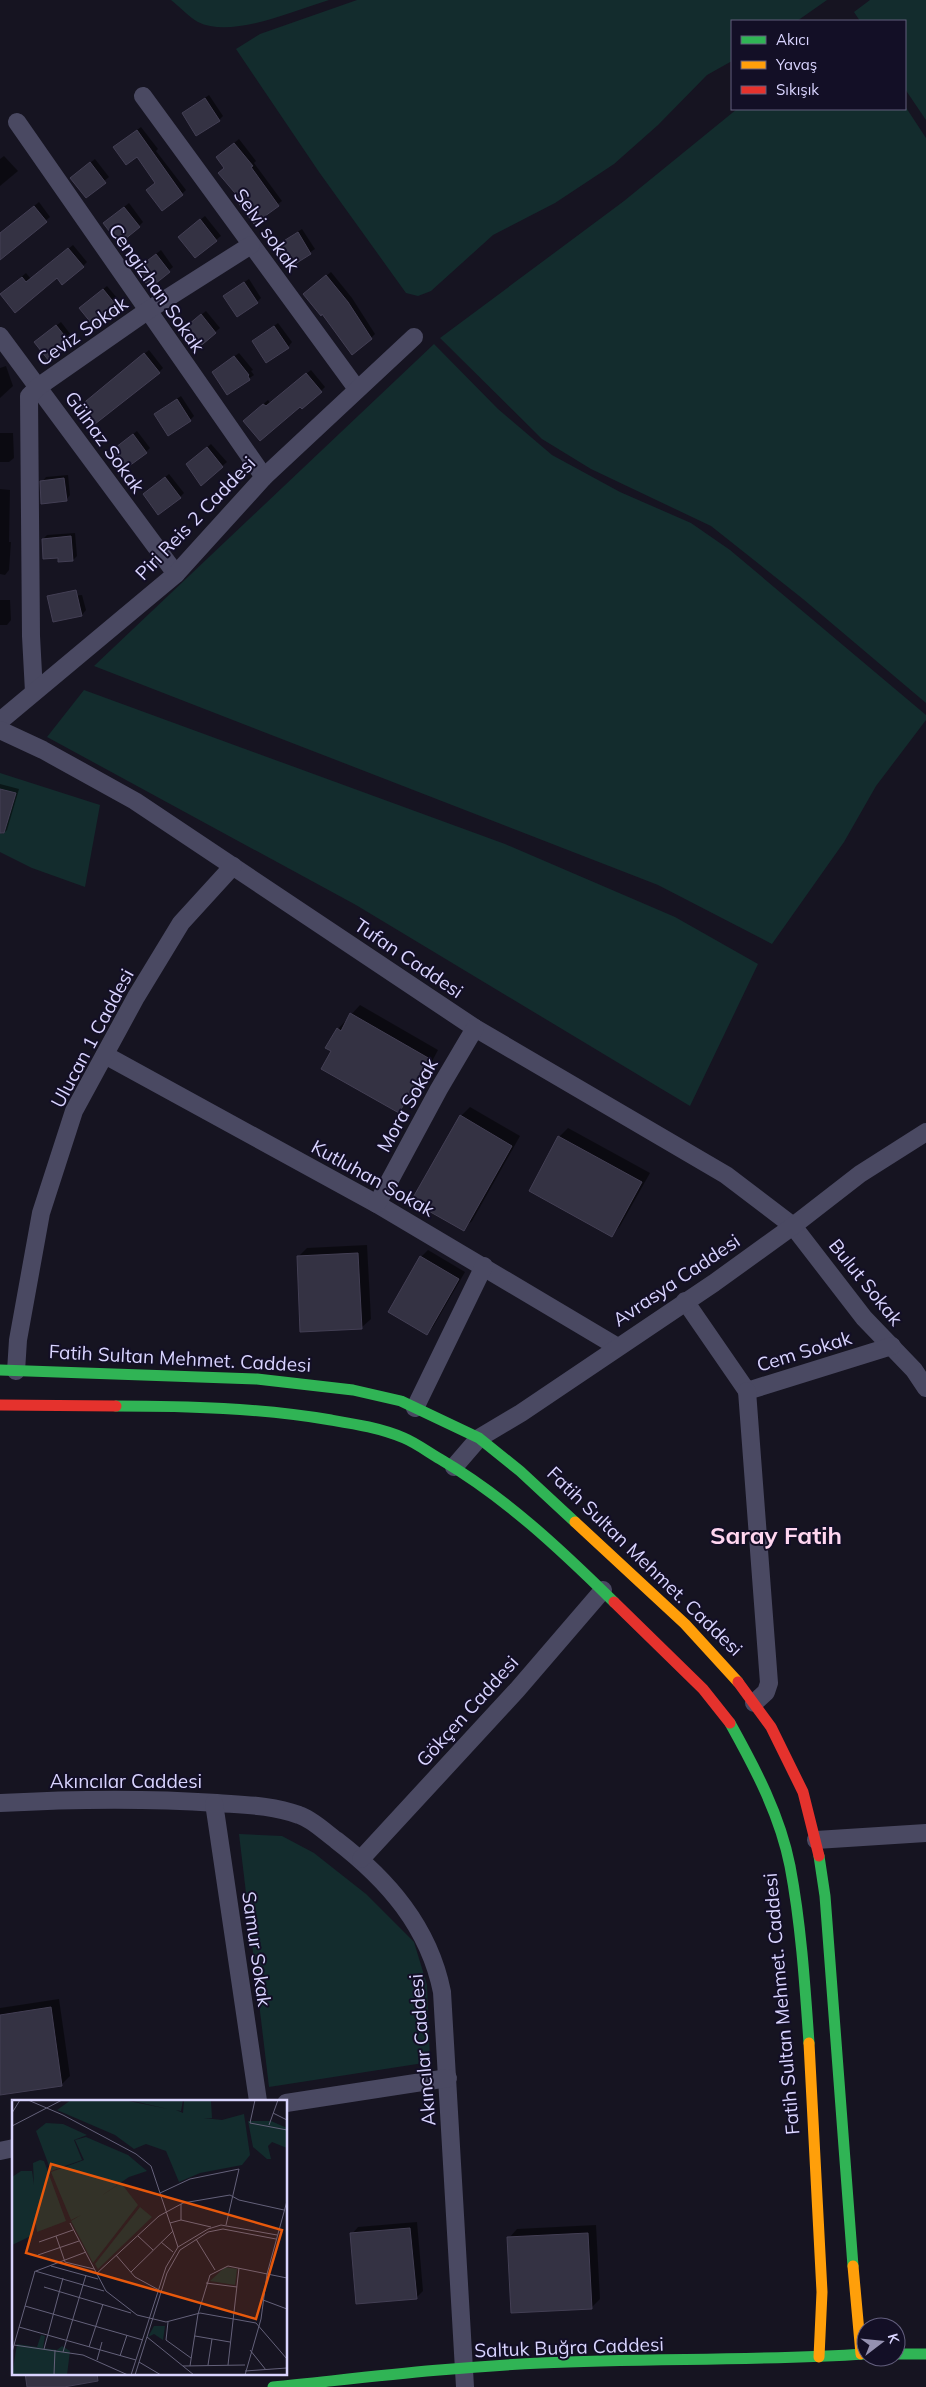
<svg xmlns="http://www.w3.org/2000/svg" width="926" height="2387" font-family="Mulish,sans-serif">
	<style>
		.green { fill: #132c2d }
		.shadow { fill: #0007 }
		.building { fill: #343243; stroke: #433f54 }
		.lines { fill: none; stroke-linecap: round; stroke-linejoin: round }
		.street { stroke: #4a4962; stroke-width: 18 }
		.fast { stroke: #30b455; stroke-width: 11 }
		.slow { stroke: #ff9f0a; stroke-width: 11 }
		.jam { stroke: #e5322d; stroke-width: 11 }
		.labels { text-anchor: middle; stroke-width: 4; stroke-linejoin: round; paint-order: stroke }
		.street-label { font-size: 19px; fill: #d9d4ff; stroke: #130f26 }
		.district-label { font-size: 24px; font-weight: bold; fill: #ffd6f0; stroke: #130f26 }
		.inset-road { fill: none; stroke: #64617a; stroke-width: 1 }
		.view { fill: #e8590c; fill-opacity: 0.15; stroke: #e8590c; stroke-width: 2.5 }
		.inset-edge { fill: none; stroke: #d9d4ff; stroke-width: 2.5 }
	</style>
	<rect width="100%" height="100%" fill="#161421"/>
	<g class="green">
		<path d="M 171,0 L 329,0 C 295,10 232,39 198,22 C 189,17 180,7 171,0 Z"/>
		<polygon points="357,0 827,0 797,21 732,21 732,61 707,75 658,125 614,164 555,203 493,235 431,291 418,296 406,293 319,172 236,49 260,34"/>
		<polygon points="870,0 926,0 926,120 905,89 905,21 860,21 854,12"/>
		<polygon points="905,106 926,138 926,703 803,599 711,526 591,469 542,439 440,338 624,201 737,109 905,109"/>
		<polygon points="434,344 498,409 552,455 620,492 691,523 730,550 926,715 926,720 876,786 844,842 772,944 658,885 94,666"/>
		<polygon points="84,690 505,844 675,917 758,964 690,1106 356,905 47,737"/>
		<polygon points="0,773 100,805 85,887 32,868 0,852"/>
		<polygon points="239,1834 282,1836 314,1853 366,1894 414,1942 427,1985 430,2062 269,2087"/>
	</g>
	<g class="shadow">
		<polygon points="209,95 223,116 219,120 183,113"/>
		<polygon points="141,127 158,149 156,151 186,190 182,194 156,182 137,156 114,147"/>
		<polygon points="239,139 256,161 254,163 282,201 254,222 225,167 222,153"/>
		<polygon points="4,156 18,171 0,186 0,159"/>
		<polygon points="95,159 109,177 86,196 76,174"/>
		<polygon points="39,202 50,217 0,258 0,234"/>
		<polygon points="129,203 143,222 139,226 109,219"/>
		<polygon points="205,216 221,236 195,256 184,233"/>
		<polygon points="302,229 315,249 287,267 275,247"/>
		<polygon points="73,245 87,262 83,266 57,277 6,290 26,273 31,279"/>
		<polygon points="161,250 173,267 150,286 141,266"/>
		<polygon points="331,272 352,298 375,334 371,338 309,290"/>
		<polygon points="249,279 261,298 257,302 224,296"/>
		<polygon points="107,286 123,305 119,309 85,304"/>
		<polygon points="206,311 220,328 197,347 187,326"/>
		<polygon points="61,322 74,339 49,360 40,338"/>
		<polygon points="278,323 292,342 288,347 254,341"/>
		<polygon points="149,350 163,368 159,372 86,402"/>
		<polygon points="239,353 253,370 251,371 254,375 228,393 213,372"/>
		<polygon points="6,366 13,386 0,398 0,368"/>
		<polygon points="311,370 325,387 321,391 300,405 249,417 268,400 270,403"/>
		<polygon points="181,396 194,416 190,420 160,410"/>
		<polygon points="137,431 150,448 146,452 117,447"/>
		<polygon points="0,433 13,433 14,458 9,462 0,462"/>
		<polygon points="211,444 227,462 201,484 192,460"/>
		<polygon points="169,474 184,493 180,497 144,494"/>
		<polygon points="68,475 70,495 66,500 42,482 46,477"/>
		<polygon points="0,489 10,490 9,542 11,542 9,570 5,575 0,574"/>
		<polygon points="75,533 77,556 73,560 59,556 43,539 47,535"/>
		<polygon points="82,595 86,610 82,615 54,597"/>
		<polygon points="0,600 10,600 11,620 7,625 0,625"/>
		<polygon points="0,784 19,789 7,830 3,834 0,833"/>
		<polygon points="360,1005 438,1050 429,1067 435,1070 422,1092 414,1101 410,1099 399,1112 333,1051 338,1029"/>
		<polygon points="470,1107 520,1136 472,1221 463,1229 461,1116"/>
		<polygon points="568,1128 650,1173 620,1226 612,1235 559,1137"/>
		<polygon points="367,1245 371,1319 362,1327 298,1257 307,1248"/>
		<polygon points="428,1250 465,1272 433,1327 427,1333 421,1257"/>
		<polygon points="59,1999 70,2076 62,2084 0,2093 0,2008"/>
		<polygon points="417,2222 423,2291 416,2298 352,2234 358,2227"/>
		<polygon points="596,2225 600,2299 591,2308 509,2238 517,2229"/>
	</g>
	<g class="building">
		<polygon points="205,98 220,121 196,136 182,113"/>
		<polygon points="137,130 183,195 162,211 146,190 155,183 137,157 126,165 113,147"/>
		<polygon points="234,143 253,166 251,167 279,206 254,224 237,201 240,199 218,173 224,168 216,157"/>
		<polygon points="90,162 106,183 86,198 70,178"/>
		<polygon points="34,206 47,222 0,260 0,233"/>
		<polygon points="124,207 140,227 119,244 103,223"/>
		<polygon points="200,219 217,241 195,258 178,237"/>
		<polygon points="298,232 311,254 287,269 274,247"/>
		<polygon points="68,248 84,267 62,285 57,278 15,313 0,294 22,277 26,282"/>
		<polygon points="156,254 170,272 150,288 135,270"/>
		<polygon points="326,275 348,302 372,339 352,355 322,314 321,316 303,294"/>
		<polygon points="244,282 258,303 237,317 223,296"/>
		<polygon points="103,289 120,310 96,329 79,308"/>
		<polygon points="201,314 216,333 197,349 182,330"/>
		<polygon points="56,325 71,344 49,361 34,342"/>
		<polygon points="274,326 289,348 266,363 252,341"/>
		<polygon points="144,353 160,373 95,424 80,406"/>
		<polygon points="234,356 249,375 248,376 250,380 227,395 212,372"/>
		<polygon points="306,373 322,392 302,409 300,407 260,441 243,421 263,404 266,406"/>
		<polygon points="177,399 191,421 168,436 154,414"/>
		<polygon points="133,434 147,453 125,469 111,451"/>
		<polygon points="207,447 223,467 201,486 186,464"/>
		<polygon points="165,477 181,498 158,515 143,494"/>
		<polygon points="64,478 67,501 41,504 40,481"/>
		<polygon points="71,536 73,561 58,562 58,558 43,559 42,539"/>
		<polygon points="76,590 82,616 53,622 47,596"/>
		<polygon points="0,789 16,793 4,833 0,833"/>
		<polygon points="350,1013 430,1059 421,1076 427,1079 414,1102 407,1099 399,1113 321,1069 331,1051 325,1048 337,1028 341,1031"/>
		<polygon points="460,1115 512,1146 464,1231 411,1201"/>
		<polygon points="558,1136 642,1182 612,1237 529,1191"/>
		<polygon points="358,1253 362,1329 300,1332 297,1256"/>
		<polygon points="420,1256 459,1279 427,1335 388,1312"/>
		<polygon points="51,2007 62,2086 0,2095 0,2015"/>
		<polygon points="410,2228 417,2299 356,2304 350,2233"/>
		<polygon points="588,2233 592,2309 511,2313 507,2237"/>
		<polygon points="25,2373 97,2373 98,2381 64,2387 27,2387"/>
	</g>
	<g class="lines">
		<g class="street">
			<polyline points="143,96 357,389"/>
			<polyline points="17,122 264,477"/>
			<polyline points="0,336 176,574"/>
			<polyline points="34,692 31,636 29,396 38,387 147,311 251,245"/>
			<polyline points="0,721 176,574 264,477 414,337"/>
			<polyline points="0,730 43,750 135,801 475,1028 726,1175 793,1226 864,1318 914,1370 926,1388"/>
			<polyline points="105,1055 377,1204 616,1346"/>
			<polyline points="377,1204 439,1089 475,1028"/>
			<polyline points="685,1301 747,1391 892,1346"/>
			<polyline points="16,1371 18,1340 41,1213 74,1111 136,997 181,923 233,866"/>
			<polyline points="747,1391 769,1683 766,1692 754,1703"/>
			<polyline points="415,1408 484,1266"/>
			<polyline points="454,1467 479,1438 521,1413 714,1283 793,1226 860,1174 926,1132"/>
			<path d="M 0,1803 C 72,1799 145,1798 217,1803 C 245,1805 272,1805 299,1815 C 312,1819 325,1832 336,1840 C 388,1880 429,1927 442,1992 L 465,2387"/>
			<polyline points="214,1803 258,2101"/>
			<polyline points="816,1840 926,1833"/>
			<polyline points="361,1859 517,1690 603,1590"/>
			<polyline points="286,2103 448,2078"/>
			<polyline points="0,2151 14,2148"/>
		</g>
		<g class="fast">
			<polyline points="0,1370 257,1379 353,1390 401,1401 479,1438 520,1471 575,1522"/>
			<path d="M 116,1406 C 188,1406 259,1408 331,1420 C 355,1424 380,1428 404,1438 C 416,1443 428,1452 440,1459 C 505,1497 560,1549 614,1602"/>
			<path d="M 730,1723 C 755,1768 780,1815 790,1866 C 801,1924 805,1985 809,2043"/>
			<polyline points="819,1856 825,1896 853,2266"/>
			<polyline points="896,2354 926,2354"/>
			<path d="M 273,2387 C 362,2378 451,2367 541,2363 C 649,2358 758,2361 866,2354"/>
		</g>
		<g class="slow">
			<polyline points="575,1522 685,1624 738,1682"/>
			<polyline points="809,2043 822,2292 819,2357"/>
			<polyline points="853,2266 861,2354"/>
		</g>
		<g class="jam">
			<polyline points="0,1405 116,1406"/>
			<polyline points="614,1602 703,1689 730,1723"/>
			<polyline points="738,1682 771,1727 803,1792 819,1856"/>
		</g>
	</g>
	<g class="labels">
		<g class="street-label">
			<text transform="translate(267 230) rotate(54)" y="7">Selvi sokak</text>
			<text transform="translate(157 288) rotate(55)" y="7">Cengizhan Sokak</text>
			<text transform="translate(82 331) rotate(-35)" y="7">Ceviz Sokak</text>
			<text transform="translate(105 442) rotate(54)" y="7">Gülnaz Sokak</text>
			<text transform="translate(195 518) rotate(-46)" y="7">Piri Reis 2 Caddesi</text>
			<text transform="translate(409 958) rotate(34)" y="7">Tufan Caddesi</text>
			<text transform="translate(92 1038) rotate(-62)" y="7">Ulucan 1 Caddesi</text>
			<text transform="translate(407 1105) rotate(-61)" y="7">Mora Sokak</text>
			<text transform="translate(373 1178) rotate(29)" y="7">Kutluhan Sokak</text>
			<text transform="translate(676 1280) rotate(-34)" y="7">Avrasya Caddesi</text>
			<text transform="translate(866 1282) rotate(51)" y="7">Bulut Sokak</text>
			<text transform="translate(804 1351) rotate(-17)" y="7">Cem Sokak</text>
			<text transform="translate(180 1358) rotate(3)" y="7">Fatih Sultan Mehmet. Caddesi</text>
			<text transform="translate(645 1561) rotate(44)" y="7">Fatih Sultan Mehmet. Caddesi</text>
			<text transform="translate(467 1711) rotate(-48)" y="7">Gökçen Caddesi</text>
			<text x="126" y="1788">Akıncılar Caddesi</text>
			<text transform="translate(257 1949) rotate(82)" y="7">Samur Sokak</text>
			<text transform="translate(781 2004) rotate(-95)" y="7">Fatih Sultan Mehmet. Caddesi</text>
			<text transform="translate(422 2050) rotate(-95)" y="7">Akıncılar Caddesi</text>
			<text transform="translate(569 2347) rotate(-2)" y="7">Saltuk Buğra Caddesi</text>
		</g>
		<g class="district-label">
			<text x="776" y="1544">Saray Fatih</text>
		</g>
	</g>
	<g transform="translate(12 2100)">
		<rect width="275" height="275" fill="#161421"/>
		<path d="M 59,0 L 112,0 L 156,9 L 117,0 L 171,0 L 169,11 L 164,10 L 171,13 L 172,0 L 199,1 L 200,18 L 192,18 L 210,20 L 232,14 L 238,55 L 230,65 L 188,73 L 167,82 L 154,51 L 134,44 L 122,49 L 103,35 L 45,10 ZM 236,21 L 259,21 L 275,28 L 275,48 L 260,42 L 256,46 L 259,59 L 255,59 L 241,47 ZM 34,23 L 51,24 L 75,35 L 62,40 L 70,60 L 39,71 L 24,31 ZM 74,37 L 116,55 L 135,71 L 117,77 L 89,96 L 109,83 L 126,105 L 81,163 L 59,121 L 69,115 L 59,120 L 39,72 L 72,60 L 63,40 ZM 28,60 L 32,61 L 54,121 L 25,132 L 23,118 L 21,135 L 0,145 L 0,77 L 9,71 L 20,71 L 22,85 L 21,63 ZM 128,107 L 140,117 L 86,169 L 83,164 ZM 213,167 L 225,169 L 223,185 L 198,181 ZM 142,226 L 153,226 L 151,240 L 142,234 L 136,237 ZM 29,235 L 33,236 L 31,248 L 45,250 L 50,246 L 58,251 L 55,275 L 0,275 L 5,244 L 25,247 Z" fill="#132c2d"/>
		<path class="inset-road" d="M 16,0 L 51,15 L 124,54 L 139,66 L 166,147M 243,0 L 238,23 L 275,30M 0,13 L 8,0M 261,13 L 275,20M 257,25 L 266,0M 0,26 L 50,0M 148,93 L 178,79 L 227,69 L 214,125M 169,120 L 199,127M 58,123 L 94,191 L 125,215 L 154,222 L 188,213 L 244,223 L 275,259M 158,123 L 169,120 L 169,104M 44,136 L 53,162 L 82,169M 126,136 L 141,150M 184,139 L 203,170M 27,142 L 61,130M 149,142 L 161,152M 26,155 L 67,141M 104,155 L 123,177 L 147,190M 39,166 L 86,179M 23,171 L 92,191M 24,171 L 74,152M 119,172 L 161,131M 84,174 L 147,116 L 171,103 L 218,95 L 227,100 L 272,110M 194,183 L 225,187M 32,187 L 119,213M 251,200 L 275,209M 13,206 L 131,240M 156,222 L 154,240 L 179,258M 7,227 L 124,260M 183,236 L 218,242M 135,237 L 182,275M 2,245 L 71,255 L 116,275M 77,247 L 91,204M 32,249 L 51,178M 238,250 L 254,270M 0,252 L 23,171M 51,252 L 74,175M 108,256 L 115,235M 85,260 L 90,242M 127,262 L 149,275M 196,265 L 200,239M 216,265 L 227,168M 171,266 L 233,265M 178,266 L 186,214 L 198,175 L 216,166 L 275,178M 233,271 L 275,268M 42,275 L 43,250M 119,275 L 154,167 L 166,147 L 196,129 L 209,125 L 265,135M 123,275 L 155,173 L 168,150 L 196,132 L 211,129 L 264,139M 233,275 L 249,219 L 255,174 L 275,101"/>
		<path class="view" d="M 39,64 L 270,130 L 244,219 L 14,153 Z"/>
		<rect width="275" height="275" class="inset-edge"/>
	</g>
	<rect x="731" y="20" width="175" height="90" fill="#130f26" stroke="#625e7d"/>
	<rect x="741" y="36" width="25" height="8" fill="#30b455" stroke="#625e7d"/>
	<text x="776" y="45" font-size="15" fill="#d9d4ff">Akıcı</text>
	<rect x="741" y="61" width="25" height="8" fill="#ff9f0a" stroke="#625e7d"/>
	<text x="776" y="70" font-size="15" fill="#d9d4ff">Yavaş</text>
	<rect x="741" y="86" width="25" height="8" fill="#e5322d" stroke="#625e7d"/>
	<text x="776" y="95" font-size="15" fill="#d9d4ff">Sıkışık</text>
	<g transform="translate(881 2342) rotate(74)"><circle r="24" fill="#130f26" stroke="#625e7d"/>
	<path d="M0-4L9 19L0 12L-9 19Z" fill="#9591b1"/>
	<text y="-8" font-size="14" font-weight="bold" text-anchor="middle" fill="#d9d4ff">K</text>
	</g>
</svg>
